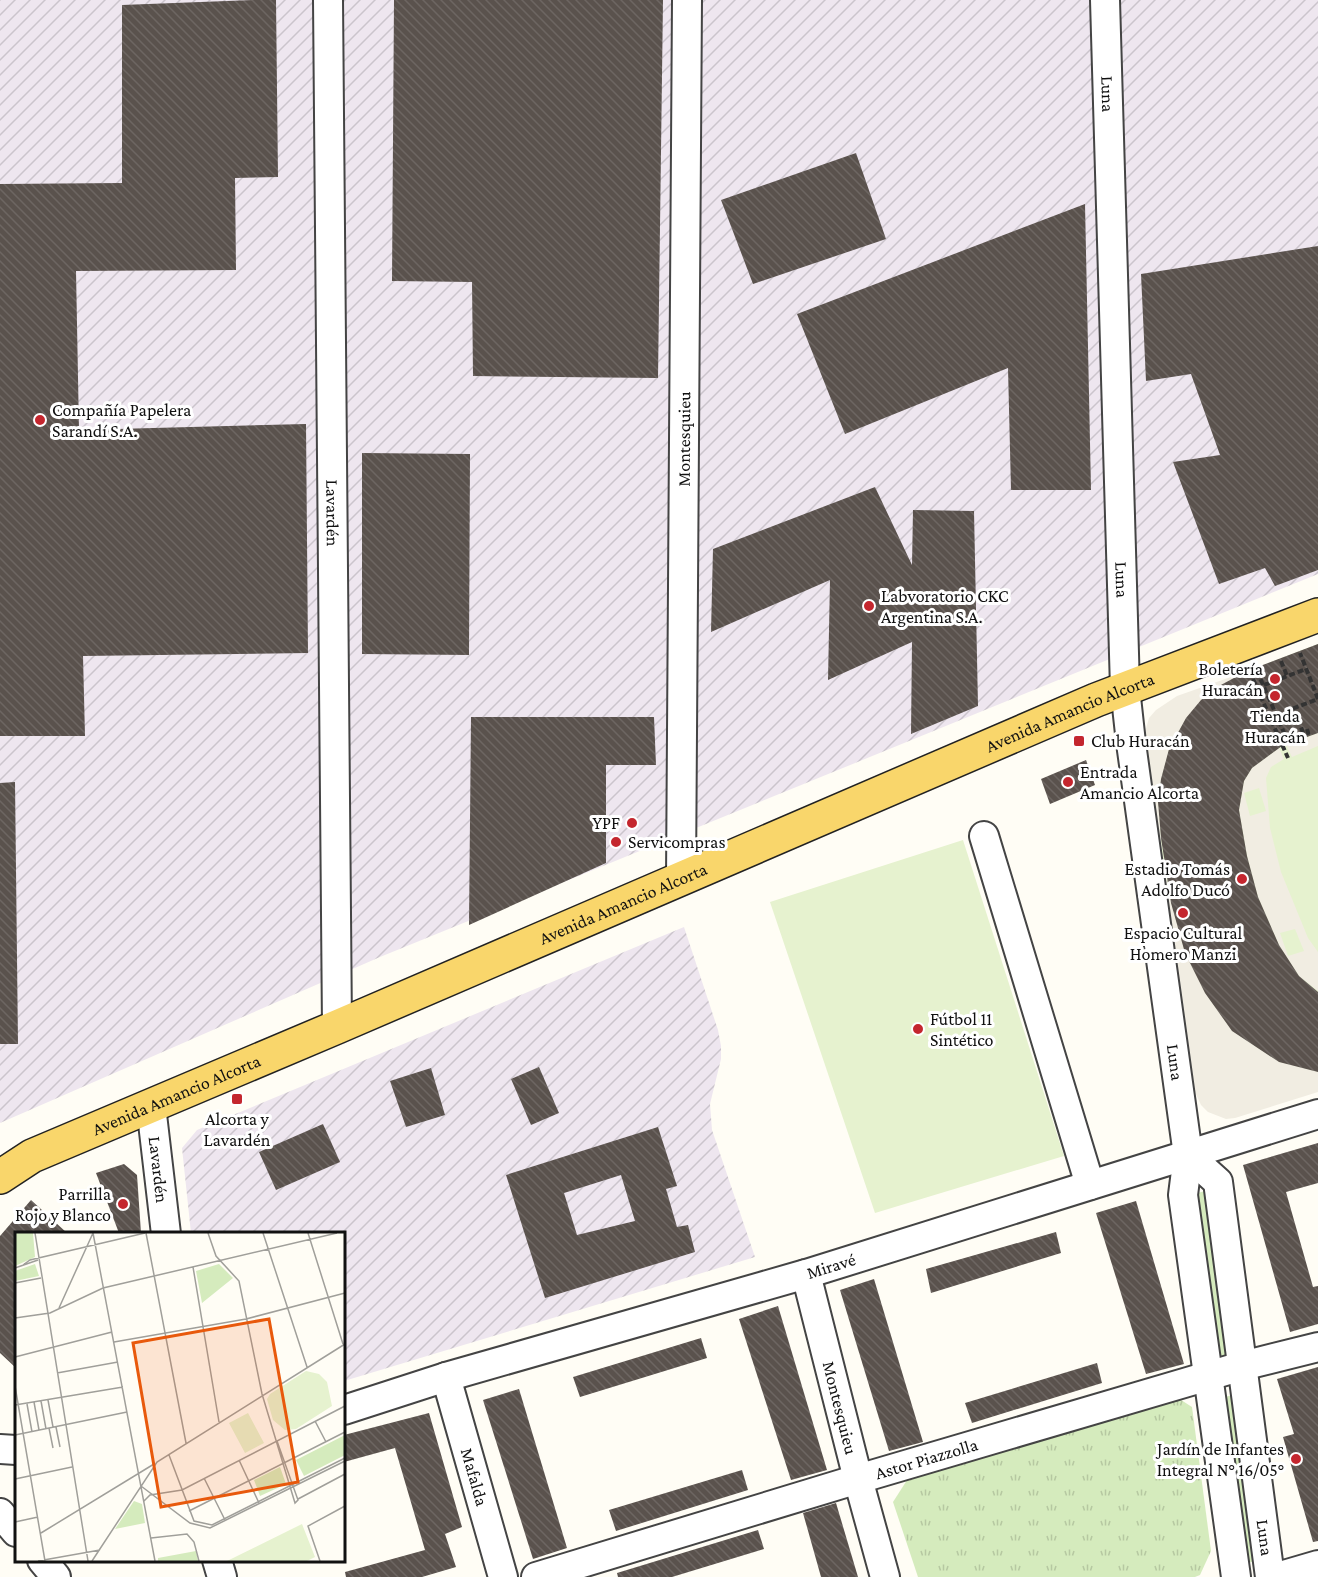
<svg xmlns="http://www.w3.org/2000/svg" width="1318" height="1577" font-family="'Crimson Pro',serif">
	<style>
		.industrial { fill: url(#industrial-furrows) }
		.grass { fill: #d5ebbd }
		.park { fill: url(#park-tufts) }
		.pitch { fill: #e6f2cf }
		.plaza { fill: #f1ede2; fill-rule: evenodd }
		.building { fill: url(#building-back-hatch); fill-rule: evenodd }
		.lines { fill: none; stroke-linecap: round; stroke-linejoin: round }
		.minor-casing { stroke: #444; stroke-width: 32 }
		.major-casing { stroke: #222; stroke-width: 36 }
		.path { stroke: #333; stroke-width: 4; stroke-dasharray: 6 3; stroke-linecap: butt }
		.minor { stroke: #fff; stroke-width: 28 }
		.major { stroke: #f9d66b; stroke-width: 33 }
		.poi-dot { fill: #c4262e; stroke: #fff; stroke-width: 2 }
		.labels { text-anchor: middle; stroke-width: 6; stroke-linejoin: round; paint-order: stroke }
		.street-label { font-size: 18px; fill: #111; stroke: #fff }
		.poi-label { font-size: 18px; fill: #111; stroke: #fff; text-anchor: start }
		.inset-road { fill: none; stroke: #a09f9a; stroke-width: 1.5 }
		.view { fill: #e8590c; fill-opacity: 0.15; stroke: #e8590c; stroke-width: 3 }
		.inset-edge { fill: none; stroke: #111; stroke-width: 3 }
	</style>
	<defs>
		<pattern id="industrial-furrows" width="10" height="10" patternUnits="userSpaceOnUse" patternTransform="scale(1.5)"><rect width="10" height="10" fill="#eee6ef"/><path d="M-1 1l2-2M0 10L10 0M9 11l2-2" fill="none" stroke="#cbc4cc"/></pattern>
		<pattern id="park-tufts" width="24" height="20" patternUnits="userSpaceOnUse" patternTransform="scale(1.5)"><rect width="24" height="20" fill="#d5ebbd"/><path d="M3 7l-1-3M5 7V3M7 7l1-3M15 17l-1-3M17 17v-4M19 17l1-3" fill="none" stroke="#b6c8a1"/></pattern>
		<pattern id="building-back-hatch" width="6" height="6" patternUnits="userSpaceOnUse" patternTransform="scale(1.5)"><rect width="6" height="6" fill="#5a524d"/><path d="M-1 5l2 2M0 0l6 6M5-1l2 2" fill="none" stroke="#6d6662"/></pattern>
	</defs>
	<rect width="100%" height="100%" fill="#fffdf5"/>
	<g class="industrial">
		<polygon points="0,0 1318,0 1318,574 380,957 0,1123"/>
		<polygon points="684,927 718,1030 721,1046 721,1059 710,1104 712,1130 755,1257 344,1381 344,1234 191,1233 182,1148 197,1130"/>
	</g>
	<g class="grass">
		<polygon points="1209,1190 1232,1366 1217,1370 1194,1194"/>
		<polygon points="1239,1393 1262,1559 1244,1564 1222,1398"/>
	</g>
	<polygon class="park" points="1178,1398 1192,1407 1211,1551 1200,1575 1195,1577 918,1577 893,1502 909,1477"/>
	<g class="pitch">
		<polygon points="1318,644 1318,1072 1279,1062 1232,1031 1205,993 1185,953 1171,903 1162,854 1158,802 1161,779 1169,749 1186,718 1253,669"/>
		<polygon points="963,840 1064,1156 875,1213 770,902"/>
	</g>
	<g class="plaza">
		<polygon points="1245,672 1186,718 1169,749 1161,779 1158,802 1162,854 1171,903 1185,953 1205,993 1232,1031 1279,1062 1318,1072 1318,1092 1235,1118 1226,1119 1208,1112 1201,1105 1195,1092 1146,747 1145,732 1149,718 1156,710 1177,696"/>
		<polygon points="1318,733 1318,746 1292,757 1286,745"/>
		<path d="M 1279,748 L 1284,759 L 1271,767 L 1266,778 L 1270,828 L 1281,872 L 1308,938 L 1318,952 L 1318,991 L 1299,976 L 1279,945 L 1258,897 L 1247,856 L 1239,810 L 1244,781 L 1252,768 ZM 1259,788 L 1266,811 L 1250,816 L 1244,793 ZM 1295,929 L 1304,951 L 1288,956 L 1280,933 Z"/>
	</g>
	<g class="building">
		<polygon points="253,0 276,0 278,177 235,178 236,270 76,271 79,430 306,424 308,653 83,656 85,736 0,736 0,184 122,183 122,5"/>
		<polygon points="394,0 663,0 658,378 473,376 472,282 392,281"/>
		<polygon points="856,153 886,239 753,284 721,200"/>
		<polygon points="1085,204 1091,490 1011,490 1008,368 845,434 797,314"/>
		<polygon points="1318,246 1318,570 1275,586 1265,568 1219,584 1173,462 1220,455 1191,374 1146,381 1141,274"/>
		<polygon points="362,453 470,454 469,655 362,654"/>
		<polygon points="875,487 912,565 913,510 974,511 978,706 911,734 912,642 828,680 830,580 711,632 713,549"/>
		<polygon points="1318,644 1318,733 1282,746 1252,768 1244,781 1239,810 1247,856 1258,897 1279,945 1299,976 1318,992 1318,1072 1279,1062 1232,1031 1205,993 1185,953 1171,903 1161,838 1158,802 1161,779 1169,749 1186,718 1201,700 1219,686 1247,671"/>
		<polygon points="471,717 654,717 656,765 606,765 606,863 469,925"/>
		<polygon points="1086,760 1095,785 1050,804 1041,779"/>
		<polygon points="15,782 18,1044 0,1044 0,783"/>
		<polygon points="539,1067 559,1113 531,1125 511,1079"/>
		<polygon points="431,1068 445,1115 406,1127 390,1081"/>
		<polygon points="323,1124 340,1162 276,1190 259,1152"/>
		<path d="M 658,1127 L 677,1186 L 666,1189 L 677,1227 L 688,1225 L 695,1252 L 545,1298 L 506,1175 ZM 621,1175 L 635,1221 L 577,1235 L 564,1193 Z"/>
		<polygon points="1318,1143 1318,1183 1286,1192 1313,1287 1318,1286 1318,1324 1290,1332 1243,1165"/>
		<polygon points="124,1164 137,1175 141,1233 119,1233 96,1173"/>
		<polygon points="31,1200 67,1233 16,1233 16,1368 0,1353 0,1236"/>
		<polygon points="1136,1201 1184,1364 1146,1374 1096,1213"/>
		<polygon points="1056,1232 1061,1253 931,1293 926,1269"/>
		<polygon points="874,1279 923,1442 889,1451 840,1290"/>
		<polygon points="778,1306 827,1470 791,1480 739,1319"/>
		<polygon points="701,1338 707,1358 580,1397 573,1377"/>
		<polygon points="1097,1363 1102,1383 972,1423 965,1403"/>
		<polygon points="1318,1367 1318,1541 1313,1542 1283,1437 1294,1434 1277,1379"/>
		<polygon points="519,1389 567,1548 533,1559 483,1400"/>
		<polygon points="429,1413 462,1527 445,1534 456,1567 422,1577 346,1577 345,1572 425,1550 395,1448 344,1462 344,1435"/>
		<polygon points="742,1470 748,1490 616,1531 609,1510"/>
		<polygon points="836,1503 858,1577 821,1577 803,1513"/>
		<polygon points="758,1530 764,1549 672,1577 618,1577 617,1573"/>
	</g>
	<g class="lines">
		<defs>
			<g id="minor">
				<path id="s1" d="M 328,0 L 337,1027"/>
				<path id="s2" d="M 1105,0 L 1125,688 L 1131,743 L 1188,1155 L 1183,1195 L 1236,1577"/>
				<polyline points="984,836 1090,1185"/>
				<path id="s3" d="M 681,879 L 687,0"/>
				<path id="s4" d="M 151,1106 L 166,1234"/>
				<path id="s5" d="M 1188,1155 L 1218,1182 L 1270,1577"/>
				<path id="s6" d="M 806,1274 L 858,1479 L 885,1577"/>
				<path id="s7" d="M 446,1377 L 503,1577"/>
				<path id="s8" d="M 344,1410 L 446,1377 L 806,1274 L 1318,1114"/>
				<polyline points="0,1449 16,1450"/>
				<polyline points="0,1513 16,1532"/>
				<polyline points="42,1560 56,1577"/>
				<polyline points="217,1560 222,1577"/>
				<path id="s9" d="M 536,1577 L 858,1479 L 1242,1366 L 1318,1347"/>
				<polyline points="1277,1577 1318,1565"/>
			</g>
			<g id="major">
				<path id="s10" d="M 0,1177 L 32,1156 L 337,1027 L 1096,700 L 1318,615"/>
			</g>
		</defs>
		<use href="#minor" class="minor-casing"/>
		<use href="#major" class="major-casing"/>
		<g class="path">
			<polyline points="1281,661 1287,676"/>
			<polyline points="1257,671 1289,744"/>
			<polyline points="1253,679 1288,758"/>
			<polyline points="1264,685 1306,669"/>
			<polyline points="1276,715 1318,699 1300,653"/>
			<polyline points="1298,719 1305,738"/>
			<polyline points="1307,729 1309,736"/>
		</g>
		<use href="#minor" class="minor"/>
		<use href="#major" class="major"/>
	</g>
	<g class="poi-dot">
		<circle cx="40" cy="420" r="6"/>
		<circle cx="869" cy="606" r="6"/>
		<circle cx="1275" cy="679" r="6"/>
		<circle cx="1275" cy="696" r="6"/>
		<rect x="1073" y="735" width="12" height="12" rx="3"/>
		<circle cx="1068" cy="782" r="6"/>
		<circle cx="632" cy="823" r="6"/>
		<circle cx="616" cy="842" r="6"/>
		<circle cx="1242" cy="879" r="6"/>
		<circle cx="1183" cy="913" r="6"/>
		<circle cx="918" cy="1029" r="6"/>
		<rect x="231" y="1093" width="12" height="12" rx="3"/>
		<circle cx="123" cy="1204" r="6"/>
		<circle cx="1296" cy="1459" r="6"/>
	</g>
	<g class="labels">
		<g class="street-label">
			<text dy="6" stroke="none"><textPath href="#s2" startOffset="94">Luna</textPath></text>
			<text dy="6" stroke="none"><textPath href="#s3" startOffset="440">Montesquieu</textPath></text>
			<text dy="6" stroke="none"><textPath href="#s1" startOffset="513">Lavardén</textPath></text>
			<text dy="6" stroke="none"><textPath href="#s2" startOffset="580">Luna</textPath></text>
			<text dy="6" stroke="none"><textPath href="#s10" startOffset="1167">Avenida Amancio Alcorta</textPath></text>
			<text dy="6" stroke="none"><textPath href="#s10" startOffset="681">Avenida Amancio Alcorta</textPath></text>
			<text dy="6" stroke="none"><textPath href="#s2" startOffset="1066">Luna</textPath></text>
			<text dy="6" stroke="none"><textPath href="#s10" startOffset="195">Avenida Amancio Alcorta</textPath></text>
			<text dy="6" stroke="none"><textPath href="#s4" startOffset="64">Lavardén</textPath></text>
			<text dy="6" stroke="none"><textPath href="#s8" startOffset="508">Miravé</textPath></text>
			<text dy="6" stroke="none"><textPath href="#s6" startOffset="138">Montesquieu</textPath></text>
			<text dy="6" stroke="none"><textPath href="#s9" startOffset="408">Astor Piazzolla</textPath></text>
			<text dy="6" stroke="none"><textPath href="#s7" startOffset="104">Mafalda</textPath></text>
			<text dy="6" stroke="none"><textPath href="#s5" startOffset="399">Luna</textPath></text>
		</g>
		<g class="poi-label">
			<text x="52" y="416">Compañía Papelera<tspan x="52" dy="21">Sarandí S.A.</tspan></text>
			<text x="881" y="602">Labvoratorio CKC<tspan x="881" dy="21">Argentina S.A.</tspan></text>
			<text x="1263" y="675" text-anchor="end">Boletería<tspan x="1263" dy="21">Huracán</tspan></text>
			<text x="1275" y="722" text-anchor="middle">Tienda<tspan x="1275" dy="21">Huracán</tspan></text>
			<text x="1091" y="747">Club Huracán</text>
			<text x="1080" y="778">Entrada<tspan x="1080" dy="21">Amancio Alcorta</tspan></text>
			<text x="620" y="829" text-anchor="end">YPF</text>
			<text x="628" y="848">Servicompras</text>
			<text x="1230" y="875" text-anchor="end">Estadio Tomás<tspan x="1230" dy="21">Adolfo Ducó</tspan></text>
			<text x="1183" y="939" text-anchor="middle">Espacio Cultural<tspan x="1183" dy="21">Homero Manzi</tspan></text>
			<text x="930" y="1025">Fútbol 11<tspan x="930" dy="21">Sintético</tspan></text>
			<text x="237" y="1125" text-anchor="middle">Alcorta y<tspan x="237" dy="21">Lavardén</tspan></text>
			<text x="111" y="1200" text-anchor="end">Parrilla<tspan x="111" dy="21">Rojo y Blanco</tspan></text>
			<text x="1284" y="1455" text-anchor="end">Jardín de Infantes<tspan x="1284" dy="21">Integral N° 16/05°</tspan></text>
		</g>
	</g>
	<g transform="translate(15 1232)">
		<rect width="330" height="330" fill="#fffdf5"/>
		<path d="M 181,319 L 183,329 L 143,329 L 143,326 Z" fill="#d5ebbd"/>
		<path d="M 0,1 L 18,1 L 20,25 L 0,34 ZM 20,32 L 24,44 L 0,49 L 0,39 ZM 204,32 L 218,46 L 187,71 L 181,39 ZM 330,203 L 330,223 L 289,244 L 281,228 ZM 265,235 L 271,252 L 245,264 L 239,248 ZM 119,269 L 127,272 L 130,291 L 100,297 Z" fill="#d5ebbd"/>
		<path d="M 291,139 L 304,142 L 312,150 L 317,174 L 281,197 L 270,198 L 258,188 L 252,167 L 255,162 ZM 233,181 L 249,211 L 230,221 L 214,191 ZM 287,292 L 300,325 L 292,329 L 212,329 Z" fill="#e6f2cf"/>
		<path class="inset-road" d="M 20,1 L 73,329M 78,1 L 140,329M 131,1 L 171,211M 193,1 L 201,24 L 224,49 L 247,162 L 280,271 L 283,268 L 262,209M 248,1 L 292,135M 293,1 L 328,112M 8,33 L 15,28 L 130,1M 178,35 L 204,190M 0,36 L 23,28M 0,51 L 26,46M 44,76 L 78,1M 0,86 L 35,81 L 88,56 L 322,1M 99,110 L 231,87 L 330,61M 0,125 L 97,100M 42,141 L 103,130M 0,154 L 30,329M 33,168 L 38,195M 26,169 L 31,197M 19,170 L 24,198M 12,172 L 17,200M 0,173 L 108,155M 300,189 L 311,210M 41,195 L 45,215M 34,196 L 38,216M 0,203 L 112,180M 154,223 L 179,289 L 197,293 L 330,226M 224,228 L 244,271M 189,246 L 210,288M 0,247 L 57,235M 126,254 L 175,291 L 195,296 L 330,229M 283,267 L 330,242M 129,269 L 135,263 L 167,258 L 330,174M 174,279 L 330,200M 0,290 L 23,285M 26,301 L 139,232M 136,306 L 172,302 L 179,310 L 184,329M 23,329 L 85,318M 77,329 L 142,230 L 330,112M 305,329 L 293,294 L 330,274"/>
		<path class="view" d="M 254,87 L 283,250 L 146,275 L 118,111 Z"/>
		<rect width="330" height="330" class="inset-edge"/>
	</g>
</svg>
